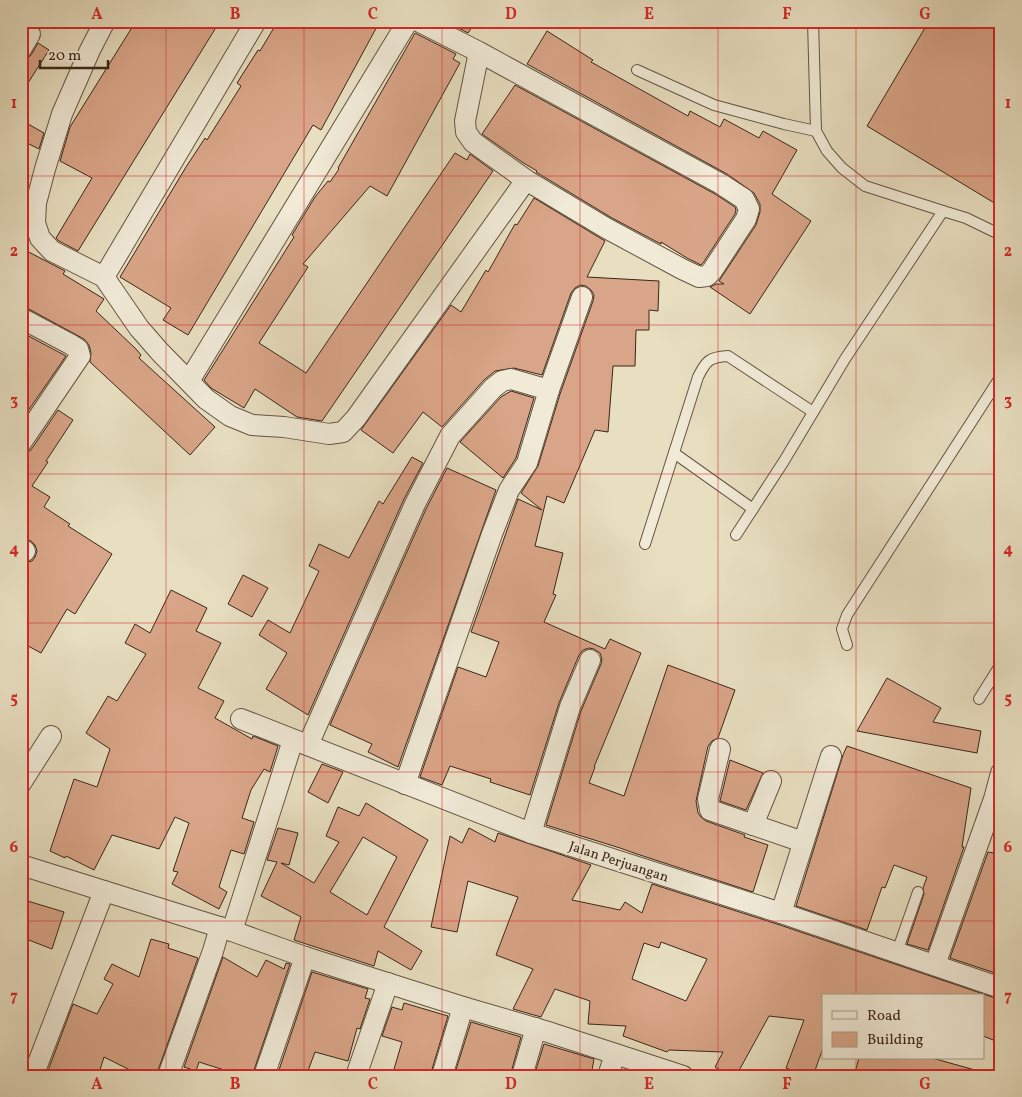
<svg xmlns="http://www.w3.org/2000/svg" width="1022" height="1097" font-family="Vollkorn,serif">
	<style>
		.building { fill: #d9a588; stroke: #3b2617; fill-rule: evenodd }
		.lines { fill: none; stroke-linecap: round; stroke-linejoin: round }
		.service-casing { stroke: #665442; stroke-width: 12 }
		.minor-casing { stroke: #665442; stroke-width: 22 }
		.service { stroke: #f0ead7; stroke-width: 10 }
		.minor { stroke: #f0ead7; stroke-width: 20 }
		.grid { fill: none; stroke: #d62828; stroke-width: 1; stroke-opacity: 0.55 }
		.labels { text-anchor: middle; stroke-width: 4; stroke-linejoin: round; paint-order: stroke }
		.street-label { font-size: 14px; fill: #3b2617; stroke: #f0ead7 }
		.neatline { fill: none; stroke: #d62828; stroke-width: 2 }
		.grid-label { font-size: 16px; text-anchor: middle; font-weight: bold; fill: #d62828 }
	</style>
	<rect width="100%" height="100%" fill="#e8dfc1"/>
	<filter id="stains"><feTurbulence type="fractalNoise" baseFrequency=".004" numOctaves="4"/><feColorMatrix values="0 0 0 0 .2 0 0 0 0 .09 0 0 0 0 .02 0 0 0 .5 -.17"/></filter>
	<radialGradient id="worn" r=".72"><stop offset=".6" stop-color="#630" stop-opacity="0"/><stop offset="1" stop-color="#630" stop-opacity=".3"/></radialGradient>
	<g class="building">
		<polygon points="136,21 220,21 78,251 59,241 56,238 92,178 60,161 70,127"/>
		<polygon points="278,21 380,21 321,130 313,125 188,335 163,320 171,308 120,277 186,167 205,138 207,140 241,86 237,83 258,50 260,51"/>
		<polygon points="445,21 476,21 468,33"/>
		<polygon points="929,21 1001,21 1001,207 867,126"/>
		<polygon points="547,31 593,60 591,62 688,116 690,111 720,127 724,119 759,138 763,131 797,150 772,194 811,221 750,314 710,287 716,284 724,284 719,281 756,225 760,212 760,204 754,193 727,174 527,64"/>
		<polygon points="415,33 456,54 453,59 460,63 387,196 370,186 303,264 308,267 259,343 306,373 455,153 467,160 470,154 493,171 322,421 297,417 255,389 244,408 211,388 204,380 294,237 292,235 315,197 328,181 330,182 339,169 338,168"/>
		<polygon points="38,43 49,50 21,94 21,61 26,60 31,55"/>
		<polygon points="515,85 715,194 735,207 736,210 735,214 703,263 701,265 687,258 661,242 661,244 612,218 536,172 537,171 522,162 482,134"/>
		<polygon points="21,120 44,133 39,149 21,140"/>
		<polygon points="534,198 605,241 587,277 659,281 658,311 649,310 649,330 636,330 635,366 613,366 608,432 595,430 564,503 547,496 535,546 563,553 553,594 556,595 544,622 605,649 610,639 641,653 594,767 595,767 589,783 624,796 668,665 735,690 718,738 712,741 708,746 696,801 698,813 701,817 706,821 745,835 744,837 768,845 753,892 637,854 620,848 546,825 581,711 601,664 602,659 600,653 594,649 589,648 583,650 579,655 559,703 530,795 490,782 491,779 450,766 442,785 420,777 458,667 486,677 499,642 471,632 518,499 542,510 521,493 538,466 560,394 593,301 594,295 591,290 586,286 580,285 575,288 571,293 542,375 514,368 495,371 484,380 442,427 423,412 393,453 361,430 451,305 461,312 486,270 488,272 515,224 517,225"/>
		<polygon points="21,248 65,271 63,274 104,299 96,311 136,349 141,355 139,358 215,427 190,455 90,362 91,353 89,345 84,339 27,308 21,306"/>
		<polygon points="21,332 66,356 21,421"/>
		<polygon points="511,391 534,398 516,458 503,478 460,442 501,397"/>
		<polygon points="58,410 73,420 46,461 48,462 32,486 50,497 44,507 70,524 68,526 112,554 75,614 67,609 41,653 21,642 21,562 26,563 32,561 35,557 37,551 35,545 31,541 21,537 21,455 27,453 31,450"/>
		<polygon points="412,457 423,463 404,499 308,715 266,689 287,653 259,635 268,620 290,633 319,571 309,566 319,544 349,558 379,501 383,504"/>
		<polygon points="447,468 496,490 398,767 368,752 372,744 330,725 426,509"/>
		<polygon points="243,575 268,588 252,617 228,604"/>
		<polygon points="171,590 207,608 196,631 221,643 198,688 224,701 215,718 252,739 253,736 278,746 270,772 264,769 251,790 242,818 254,822 244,854 231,850 219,887 227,892 219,909 172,884 178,872 173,871 189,823 175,817 159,849 112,835 94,870 66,856 65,858 50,851 74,779 97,787 110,749 86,733 108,696 117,701 146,654 125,643 135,624 150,633"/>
		<polygon points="887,678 941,708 933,722 981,731 977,753 857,731"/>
		<polygon points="847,746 971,788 962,847 964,847 928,950 907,944 924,894 923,888 927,877 894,865 885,888 882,887 867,930 796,906 843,755"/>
		<polygon points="730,760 763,773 746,810 720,801"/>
		<polygon points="322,764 343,772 328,803 308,792"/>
		<path d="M 366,803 L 428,840 L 384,927 L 422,951 L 411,970 L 378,951 L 374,966 L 294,940 L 301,917 L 261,896 L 277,862 L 267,860 L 278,828 L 298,833 L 289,865 L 281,863 L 314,883 L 339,842 L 326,836 L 338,807 L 359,816 ZM 363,837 L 397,857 L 367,915 L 330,892 Z"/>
		<path d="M 469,828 L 495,842 L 498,833 L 591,865 L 572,900 L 620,910 L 625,902 L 642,913 L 652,884 L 777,924 L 1001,1000 L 1001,1043 L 983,1036 L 983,996 L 823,996 L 823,1048 L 813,1076 L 807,1076 L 786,1068 L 804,1020 L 769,1016 L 736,1076 L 731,1076 L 715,1067 L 723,1052 L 669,1050 L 667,1052 L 623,1036 L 626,1026 L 588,1024 L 590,1001 L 555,989 L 541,1017 L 513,1009 L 533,969 L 496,955 L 518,897 L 468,881 L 457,932 L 431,927 L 450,836 L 462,843 ZM 661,942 L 707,959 L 686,1001 L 632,979 L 644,943 L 659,948 Z"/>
		<polygon points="988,852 1001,854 1001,975 950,958"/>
		<polygon points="21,899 64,912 52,949 21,937"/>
		<polygon points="151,939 169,944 168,948 198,958 156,1076 142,1076 104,1057 98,1076 46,1076 73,1004 97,1014 113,984 104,979 112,964 139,977"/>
		<polygon points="223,957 257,977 266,960 284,969 286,963 290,964 252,1076 243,1076 199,1062 196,1071 184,1067"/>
		<polygon points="312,972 368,989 365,998 370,999 360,1029 357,1028 348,1061 315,1052 306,1076 277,1076"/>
		<polygon points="404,1003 448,1016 430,1076 392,1076 402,1042 382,1036 392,1007 402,1010"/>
		<polygon points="471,1022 521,1037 510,1076 454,1076"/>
		<polygon points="544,1044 594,1059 591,1076 534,1076"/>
		<polygon points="859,1058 932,1058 975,1070 974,1076 854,1076"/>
	</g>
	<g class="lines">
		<defs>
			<g id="service">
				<polyline points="813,21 816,131 827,151 842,168 865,186 943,211"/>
				<polyline points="637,70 714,105 784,124 816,131"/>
				<polyline points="674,453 753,509"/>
				<polyline points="736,535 784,461 845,359 943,211 966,218 1001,235"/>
				<path d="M 645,544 L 698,377 C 706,361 709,357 728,356 L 813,412"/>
				<polyline points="847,645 842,629 847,615 1001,376"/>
				<polyline points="979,699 1001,664"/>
				<polyline points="897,952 918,892"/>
			</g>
			<g id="minor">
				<polyline points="105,21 90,50 62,114 45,169 36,203 35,223 40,238 52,251 104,277 139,328 160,352 206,399 230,416 252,425 284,427 329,434 343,432 356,418 526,180"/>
				<polyline points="418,21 479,52 721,184 744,199 749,209 746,219 712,271 707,276 699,277 682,269 606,228 526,180 473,142 466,132 465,121 479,52"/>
				<polyline points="21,49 30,34"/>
				<polyline points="104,277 256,21"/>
				<polyline points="21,318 70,344 78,349 80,356 21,443"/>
				<polyline points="189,381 408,21"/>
				<polyline points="21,549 25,551"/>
				<polyline points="241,719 531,833 781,913 1001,988"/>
				<polyline points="308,745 415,504 450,436 493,388 502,381 511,379 549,390"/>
				<polyline points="720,749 708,799 710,810 803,842"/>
				<polyline points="21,783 51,736"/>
				<polyline points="405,784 492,534 509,490 527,463 549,390 582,297"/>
				<polyline points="753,825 771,781"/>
				<polyline points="531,833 570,707 590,660"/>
				<polyline points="21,865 232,931 305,957 463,1007 545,1031 683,1076"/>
				<polyline points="781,913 831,756"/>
				<polyline points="232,931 293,740"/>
				<polyline points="935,965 994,799 1001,773"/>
				<polyline points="33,1076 104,891"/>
				<polyline points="168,1076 213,951 220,927"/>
				<polyline points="264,1076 305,957"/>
				<polyline points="356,1076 388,983"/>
				<polyline points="442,1076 463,1007"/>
				<polyline points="522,1076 536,1028"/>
				<polyline points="608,1076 615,1054"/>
			</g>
		</defs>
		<use href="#service" class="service-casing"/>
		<use href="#minor" class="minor-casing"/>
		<use href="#service" class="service"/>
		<use href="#minor" class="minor"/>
	</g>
	<path class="grid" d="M 166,21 L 166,1076M 304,21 L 304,1076M 442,21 L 442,1076M 580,21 L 580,1076M 718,21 L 718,1076M 856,21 L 856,996M 21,176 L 1001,176M 21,325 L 1001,325M 21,474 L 1001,474M 21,623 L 1001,623M 21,772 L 1001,772M 21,921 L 1001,921M 856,1058 L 856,1076"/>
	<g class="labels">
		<g class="street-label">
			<text transform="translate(619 861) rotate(18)" y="5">Jalan Perjuangan</text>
		</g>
	</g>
	<rect width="1022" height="1097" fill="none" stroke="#e8dfc1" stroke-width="55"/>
	<rect x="822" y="994" width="162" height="65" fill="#f0ead7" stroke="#a89c8a"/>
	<rect x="832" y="1011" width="25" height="8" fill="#f0ead7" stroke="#a89c8a"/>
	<text x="867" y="1020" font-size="15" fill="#3b2617">Road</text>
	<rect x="832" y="1032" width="25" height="15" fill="#d9a588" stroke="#a89c8a"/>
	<text x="867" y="1044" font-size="15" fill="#3b2617">Building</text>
	<path d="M40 60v8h68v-8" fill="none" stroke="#3b2617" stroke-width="2.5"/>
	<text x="48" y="60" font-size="15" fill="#3b2617" stroke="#f0ead7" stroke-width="4" paint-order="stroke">20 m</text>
	<rect x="28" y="28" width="966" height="1042" class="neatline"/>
	<g class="grid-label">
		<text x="97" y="19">A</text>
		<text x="235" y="19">B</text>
		<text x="373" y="19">C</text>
		<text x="511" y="19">D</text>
		<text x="649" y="19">E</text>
		<text x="787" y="19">F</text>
		<text x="925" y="19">G</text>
		<text x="14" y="108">1</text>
		<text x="1008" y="108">1</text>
		<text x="14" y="256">2</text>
		<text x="1008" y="256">2</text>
		<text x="14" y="405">3</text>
		<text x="1008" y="405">3</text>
		<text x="14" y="554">4</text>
		<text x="1008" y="554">4</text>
		<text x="14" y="703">5</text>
		<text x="1008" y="703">5</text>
		<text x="14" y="852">6</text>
		<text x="1008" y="852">6</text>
		<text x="14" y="1001">7</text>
		<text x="1008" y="1001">7</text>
		<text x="97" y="1089">A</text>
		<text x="235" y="1089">B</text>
		<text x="373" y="1089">C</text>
		<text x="511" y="1089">D</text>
		<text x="649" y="1089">E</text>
		<text x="787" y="1089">F</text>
		<text x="925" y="1089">G</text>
	</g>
	<rect width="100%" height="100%" filter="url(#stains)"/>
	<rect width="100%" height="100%" fill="url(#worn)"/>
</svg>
